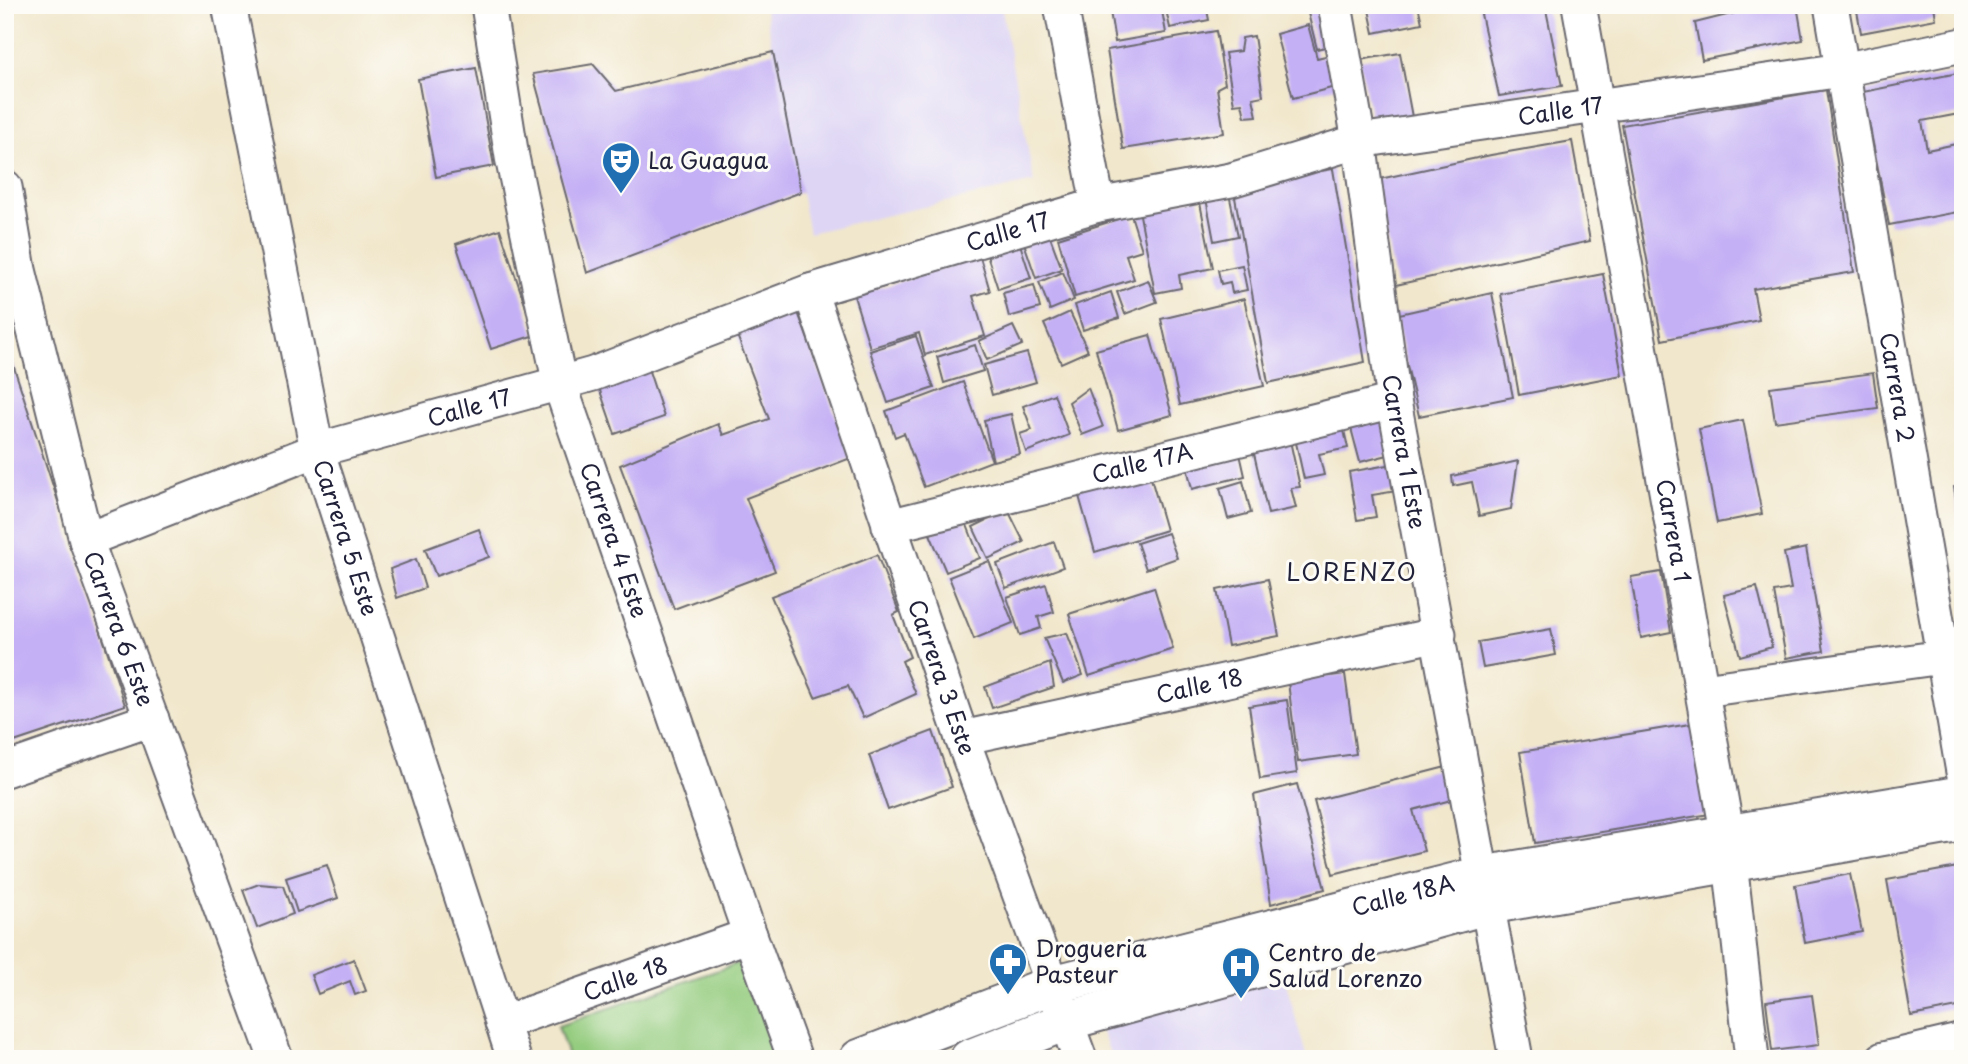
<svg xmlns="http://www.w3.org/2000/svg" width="1968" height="1064" font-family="'Playpen Sans',sans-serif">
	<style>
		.built { fill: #ded5f5 }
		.green { fill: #94cc7f; stroke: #5b775d; stroke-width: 2 }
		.building { fill: #c4b0f5 }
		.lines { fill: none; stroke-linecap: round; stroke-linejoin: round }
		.street-casing { stroke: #6a676e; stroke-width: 37 }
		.secondary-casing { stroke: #6a676e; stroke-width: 42 }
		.street { stroke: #fff; stroke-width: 33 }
		.secondary { stroke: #fff; stroke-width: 38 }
		.labels { text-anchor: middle; stroke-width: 6; stroke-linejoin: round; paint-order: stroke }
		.street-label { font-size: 23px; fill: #22223b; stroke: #fdfcf7 }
		.poi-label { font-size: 23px; fill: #22223b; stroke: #fdfcf7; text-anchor: start }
		.neighbourhood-label { font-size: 24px; letter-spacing: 2px; fill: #22223b; stroke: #fdfcf7 }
	</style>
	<rect width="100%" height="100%" fill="#fdfcf7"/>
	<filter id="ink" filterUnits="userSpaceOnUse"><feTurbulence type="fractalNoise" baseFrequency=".0143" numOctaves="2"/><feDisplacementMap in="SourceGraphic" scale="14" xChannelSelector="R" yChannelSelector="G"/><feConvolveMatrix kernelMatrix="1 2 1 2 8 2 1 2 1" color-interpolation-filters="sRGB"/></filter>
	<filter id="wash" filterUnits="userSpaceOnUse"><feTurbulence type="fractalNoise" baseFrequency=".00686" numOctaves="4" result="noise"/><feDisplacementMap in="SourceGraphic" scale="28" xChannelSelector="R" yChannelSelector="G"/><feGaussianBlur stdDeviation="1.57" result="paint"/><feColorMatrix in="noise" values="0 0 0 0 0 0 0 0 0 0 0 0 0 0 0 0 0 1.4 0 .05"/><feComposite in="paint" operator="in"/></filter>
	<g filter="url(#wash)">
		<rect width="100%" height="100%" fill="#f1e7cc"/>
		<g class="built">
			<polygon points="764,5 1001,5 1034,182 809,233"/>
			<polygon points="1284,976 1307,1059 1112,1059 1099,1024"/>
		</g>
		<polygon class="green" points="750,959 782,1059 569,1059 558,1026"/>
		<g id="blocks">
			<g class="building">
				<polygon points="1109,5 1161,5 1166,33 1115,42"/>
				<polygon points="1165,5 1206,5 1209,20 1170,28"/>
				<polygon points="1306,5 1323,5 1333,45 1317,49"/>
				<polygon points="1368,5 1418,5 1422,23 1374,33"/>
				<polygon points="1479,5 1545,5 1562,86 1499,96"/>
				<polygon points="1767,5 1797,5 1803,40 1702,60 1695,23"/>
				<polygon points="1856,5 1934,5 1936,19 1861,33"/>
				<polygon points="1308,25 1317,58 1330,55 1339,86 1293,98 1276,34"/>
				<polygon points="1216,31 1225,84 1217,88 1224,133 1123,149 1107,50"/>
				<polygon points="1254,36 1263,96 1253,98 1257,116 1245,117 1242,103 1234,104 1225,53 1240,51 1242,38"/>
				<polygon points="773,52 801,192 587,273 533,74 593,64 616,91"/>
				<polygon points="1400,53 1412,117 1372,124 1360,60"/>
				<polygon points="476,68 494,166 436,177 418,79"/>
				<polygon points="1963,72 1963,126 1959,114 1922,121 1927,150 1956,144 1963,178 1963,211 1889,225 1863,92"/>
				<polygon points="1826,90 1854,272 1753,289 1759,320 1662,340 1622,125"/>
				<polygon points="1572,141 1590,241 1396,285 1375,180 1491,155"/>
				<polygon points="1333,169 1365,362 1268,383 1233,186"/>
				<polygon points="1228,189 1238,236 1214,241 1205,193"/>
				<polygon points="1199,198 1213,268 1179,275 1181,288 1155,293 1139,210"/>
				<polygon points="1131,215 1142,250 1126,255 1134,279 1075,297 1058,238"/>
				<polygon points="500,229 535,335 491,349 456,244"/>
				<polygon points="1049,234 1062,269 1036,278 1024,243"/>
				<polygon points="1019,241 1031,278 998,289 986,252"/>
				<polygon points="980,257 990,291 973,296 985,336 925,355 919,333 870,348 854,296"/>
				<polygon points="1242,265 1247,290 1232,293 1230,282 1221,284 1218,270"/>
				<polygon points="1063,272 1074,300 1050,310 1039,282"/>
				<polygon points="1603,274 1622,375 1519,395 1501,294"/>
				<polygon points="1148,280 1157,302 1125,314 1117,292"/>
				<polygon points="1034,285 1040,308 1009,317 1003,293"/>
				<polygon points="1111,292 1119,318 1083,330 1075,305"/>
				<polygon points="1492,293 1513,397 1419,416 1395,315"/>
				<polygon points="1244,299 1264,386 1180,405 1161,319"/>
				<polygon points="796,307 851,458 746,498 775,571 674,609 620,465 718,424 723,435 769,419 735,330"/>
				<polygon points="1070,312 1088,351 1061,363 1044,324"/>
				<polygon points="1013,326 1022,345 987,360 979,341"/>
				<polygon points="1150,335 1172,415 1118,430 1096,350"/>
				<polygon points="916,336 934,388 888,403 870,351"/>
				<polygon points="5,340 125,705 5,745"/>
				<polygon points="975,345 983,371 944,383 937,357"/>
				<polygon points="1027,353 1036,382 992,395 984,365"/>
				<polygon points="646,362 664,417 615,434 596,379"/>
				<polygon points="1873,373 1878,408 1775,422 1770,387"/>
				<polygon points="963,382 992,461 924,487 904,433 895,437 886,411"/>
				<polygon points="1088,388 1103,427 1082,435 1069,402"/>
				<polygon points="1054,394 1069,435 1026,452 1020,434 1032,430 1023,406"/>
				<polygon points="1380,408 1392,454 1360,462 1348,417"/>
				<polygon points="1011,414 1020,454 993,461 984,420"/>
				<polygon points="1341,417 1348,448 1319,454 1324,475 1304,479 1293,429"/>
				<polygon points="1743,420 1762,514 1717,523 1699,429"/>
				<polygon points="1289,436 1300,487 1291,488 1296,508 1268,514 1252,445"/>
				<polygon points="1238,445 1245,476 1192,489 1185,458"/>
				<polygon points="1518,461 1511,509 1479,516 1472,482 1453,486 1452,476"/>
				<polygon points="1399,463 1403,490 1372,495 1376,517 1357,520 1349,472"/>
				<polygon points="1148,468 1166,530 1095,552 1077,489"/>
				<polygon points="1243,481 1251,513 1228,519 1220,488"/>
				<polygon points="1963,485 1963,517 1959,518 1954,487"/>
				<polygon points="1008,510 1024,542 988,559 973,527"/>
				<polygon points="965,520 980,558 946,572 930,534"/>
				<polygon points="479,529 489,557 436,576 425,549"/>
				<polygon points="1168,533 1177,558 1146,569 1137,543"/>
				<polygon points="1054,542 1063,567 1006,588 997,564"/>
				<polygon points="1806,548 1824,651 1786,658 1774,592 1791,589 1784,553"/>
				<polygon points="877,555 899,612 893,615 910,657 902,661 916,694 863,718 848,686 815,697 771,596"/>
				<polygon points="416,559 425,588 397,598 390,569"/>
				<polygon points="989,561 1013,623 974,639 949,577"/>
				<polygon points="1661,572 1671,632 1641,638 1631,577"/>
				<polygon points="1268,579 1279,636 1228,646 1217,590"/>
				<polygon points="1046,584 1054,612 1038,617 1041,628 1020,635 1007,597"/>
				<polygon points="1154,587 1173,649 1089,676 1069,614"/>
				<polygon points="1757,587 1772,647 1740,656 1724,595"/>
				<polygon points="1551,629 1556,655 1483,668 1478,642"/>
				<polygon points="1067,633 1083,675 1063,683 1044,638"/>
				<polygon points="1050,663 1054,687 992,708 985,687"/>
				<polygon points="1345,674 1356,754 1298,762 1288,682"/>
				<polygon points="1287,700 1297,773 1260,779 1249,706"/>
				<polygon points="1696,723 1710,814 1535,843 1520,752"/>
				<polygon points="933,731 952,787 888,810 869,755"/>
				<polygon points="1446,767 1455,799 1413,810 1424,851 1333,874 1314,801"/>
				<polygon points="1297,784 1325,889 1271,904 1254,795"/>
				<polygon points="327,865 338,898 297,912 286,878"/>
				<polygon points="1963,866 1963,1006 1911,1016 1887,880"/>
				<polygon points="1850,874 1862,932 1805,943 1795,885"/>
				<polygon points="259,884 283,886 293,914 257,928 243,890"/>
				<polygon points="354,959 366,991 355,995 350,981 318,994 311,975"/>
				<polygon points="1812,995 1819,1045 1772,1051 1766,1001"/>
			</g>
		</g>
	</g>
	<g filter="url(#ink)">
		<use href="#blocks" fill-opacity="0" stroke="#6a676e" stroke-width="2"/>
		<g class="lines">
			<defs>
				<g id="street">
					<path id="s1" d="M 229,5 L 317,450 L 514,1059"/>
					<path id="s2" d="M 488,5 L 512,157 L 560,385 L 750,935 L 795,1059"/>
					<polyline points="1061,5 1098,205"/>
					<path id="s3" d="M 1335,5 L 1359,141 L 1394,401 L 1516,1059"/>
					<path id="s4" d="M 1579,5 L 1726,826 L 1752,1059"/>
					<path id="s5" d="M 1831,5 L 1963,772"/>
					<path id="s6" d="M 5,187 L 19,270 L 86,540 L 276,1059"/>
					<path id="s7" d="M 810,291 L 962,738 L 1080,1059"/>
					<path id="s8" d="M 889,526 L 1394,401"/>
					<path id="s9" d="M 86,540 L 317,450 L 593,374 L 810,291 L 1098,205 L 1231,180 L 1359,141 L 1842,70 L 1963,45"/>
					<polyline points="1703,690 1943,657"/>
					<path id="s10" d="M 962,738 L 1439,634"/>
					<polyline points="5,770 152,719"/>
					<path id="s11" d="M 502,1023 L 750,935"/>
					<polyline points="1883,1059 1963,1040"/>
				</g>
				<g id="secondary">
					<path id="s12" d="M 859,1059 L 1052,985 L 1480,876 L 1963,795"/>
					<polyline points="969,1059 1066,1021 1487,905 1963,822"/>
				</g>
			</defs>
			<use href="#street" class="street-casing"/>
			<use href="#secondary" class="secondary-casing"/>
			<use href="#street" class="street"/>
			<use href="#secondary" class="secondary"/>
		</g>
	</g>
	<defs>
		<symbol id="theatre-pin" viewBox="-11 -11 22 30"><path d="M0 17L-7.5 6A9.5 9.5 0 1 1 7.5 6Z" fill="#1f6fb2" stroke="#fdfcf7"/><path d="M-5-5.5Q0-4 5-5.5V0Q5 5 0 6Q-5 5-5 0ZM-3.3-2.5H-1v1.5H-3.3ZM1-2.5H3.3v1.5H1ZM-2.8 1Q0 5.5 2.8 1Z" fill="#fff"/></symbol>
		<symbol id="pharmacy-pin" viewBox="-11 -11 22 30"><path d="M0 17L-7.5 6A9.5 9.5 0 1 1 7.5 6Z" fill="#1f6fb2" stroke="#fdfcf7"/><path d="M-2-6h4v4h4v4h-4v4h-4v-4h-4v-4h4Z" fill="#fff"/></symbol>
		<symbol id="hospital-pin" viewBox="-11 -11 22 30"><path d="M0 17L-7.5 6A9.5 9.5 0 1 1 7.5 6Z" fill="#1f6fb2" stroke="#fdfcf7"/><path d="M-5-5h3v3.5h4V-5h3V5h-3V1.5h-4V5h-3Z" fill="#fff"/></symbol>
	</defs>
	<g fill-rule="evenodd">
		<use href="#theatre-pin" x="599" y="139" width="44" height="60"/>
		<use href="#pharmacy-pin" x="986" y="940" width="44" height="60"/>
		<use href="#hospital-pin" x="1219" y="944" width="44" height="60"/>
	</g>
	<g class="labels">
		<g class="street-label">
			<text dy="8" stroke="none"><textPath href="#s9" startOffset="1540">Calle 17</textPath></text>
			<text dy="8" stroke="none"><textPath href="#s9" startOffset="973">Calle 17</textPath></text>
			<text dy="8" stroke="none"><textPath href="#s5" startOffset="388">Carrera 2</textPath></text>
			<text dy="8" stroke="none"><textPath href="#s9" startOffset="406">Calle 17</textPath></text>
			<text dy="8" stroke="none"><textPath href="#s3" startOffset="452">Carrera 1 Este</textPath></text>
			<text dy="8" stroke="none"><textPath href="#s8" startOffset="261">Calle 17A</textPath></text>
			<text dy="8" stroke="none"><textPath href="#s4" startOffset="534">Carrera 1</textPath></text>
			<text dy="8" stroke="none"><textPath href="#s1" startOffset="546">Carrera 5 Este</textPath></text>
			<text dy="8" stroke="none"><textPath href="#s2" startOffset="551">Carrera 4 Este</textPath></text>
			<text dy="8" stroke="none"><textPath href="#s6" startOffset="457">Carrera 6 Este</textPath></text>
			<text dy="8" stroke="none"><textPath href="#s7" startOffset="408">Carrera 3 Este</textPath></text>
			<text dy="8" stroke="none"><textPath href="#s10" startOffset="243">Calle 18</textPath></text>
			<text dy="8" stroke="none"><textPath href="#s12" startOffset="569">Calle 18A</textPath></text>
			<text dy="8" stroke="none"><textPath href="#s11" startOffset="131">Calle 18</textPath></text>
		</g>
		<g class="poi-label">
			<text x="648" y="169">La Guagua</text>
			<text x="1035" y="957">Drogueria<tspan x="1035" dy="26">Pasteur</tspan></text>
			<text x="1268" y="961">Centro de<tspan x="1268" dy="26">Salud Lorenzo</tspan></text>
		</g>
		<g class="neighbourhood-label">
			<text x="1352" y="581">LORENZO</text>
		</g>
	</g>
	<rect width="1968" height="1064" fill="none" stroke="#fdfcf7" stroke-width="28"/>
</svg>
